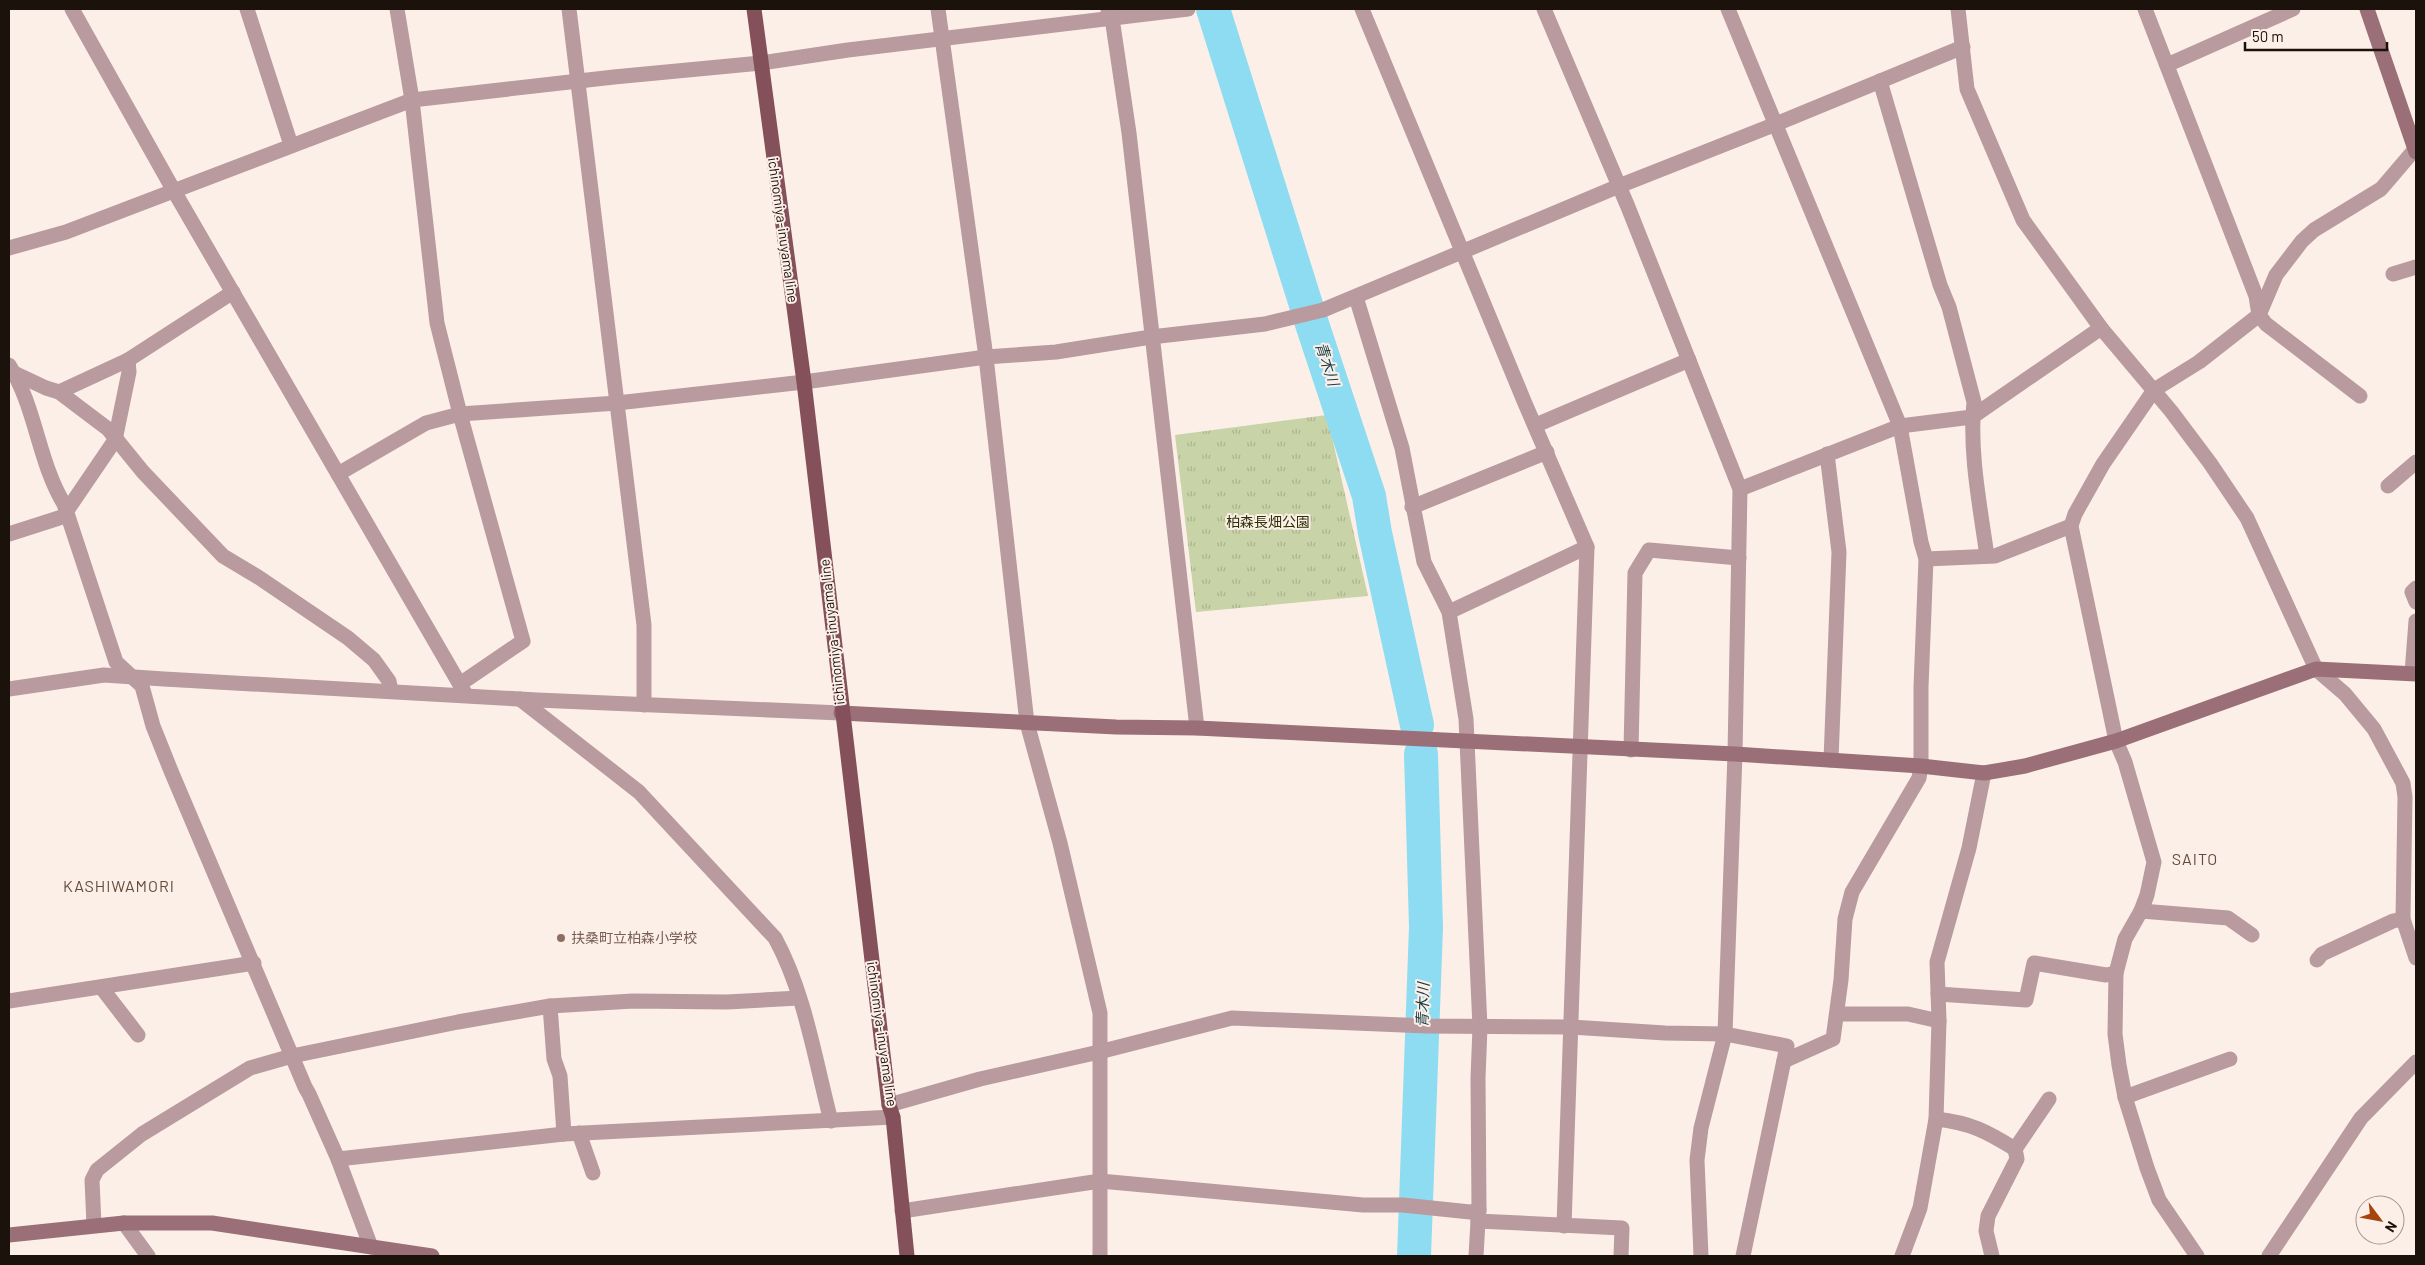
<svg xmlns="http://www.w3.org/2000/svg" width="2425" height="1265" font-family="Barlow,'Noto Sans JP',sans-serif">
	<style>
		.park { fill: url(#park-tufts) }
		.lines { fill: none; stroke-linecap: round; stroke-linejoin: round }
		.river { stroke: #8edcf2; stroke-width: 34 }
		.street { stroke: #b89a9f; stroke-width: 15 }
		.secondary { stroke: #9a6f77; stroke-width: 15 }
		.primary { stroke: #84515b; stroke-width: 15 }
		.education-dot { fill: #8d6e63; stroke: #fcefe8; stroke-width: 2 }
		.labels { text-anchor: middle; stroke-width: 4; stroke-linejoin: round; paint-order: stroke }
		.street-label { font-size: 14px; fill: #1c120c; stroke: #fcefe8 }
		.park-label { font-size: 14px; fill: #2b3304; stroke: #fcefe8 }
		.education-label { font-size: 14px; fill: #785e54; stroke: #fcefe8; text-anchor: start }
		.water-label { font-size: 15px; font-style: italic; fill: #173c45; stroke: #fcefe8 }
		.quarter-label { font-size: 16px; letter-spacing: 1px; fill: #634b3c; stroke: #fcefe8 }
	</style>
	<defs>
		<pattern id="park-tufts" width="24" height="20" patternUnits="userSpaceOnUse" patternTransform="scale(1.25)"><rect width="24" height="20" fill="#c8d3a7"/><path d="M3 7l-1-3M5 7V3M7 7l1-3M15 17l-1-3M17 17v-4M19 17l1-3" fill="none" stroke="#abb48f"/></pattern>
	</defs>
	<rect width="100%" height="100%" fill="#fcefe8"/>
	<polygon class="park" points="1327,415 1368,596 1196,612 1175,435"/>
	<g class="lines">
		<g class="river">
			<polyline points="1213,9 1313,327 1369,496 1375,533 1417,725"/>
			<polyline points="1414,1256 1426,927 1421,754"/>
		</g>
		<g class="street">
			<polyline points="72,9 174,191 466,695"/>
			<polyline points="247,9 291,145"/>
			<polyline points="397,9 412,100 437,323 460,414 523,641 460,684"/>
			<polyline points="569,9 644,625 644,705"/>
			<polyline points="938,9 986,357 1027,723 1060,843 1100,1013 1100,1256"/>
			<polyline points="1362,9 1524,401 1587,547 1564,1226"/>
			<polyline points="1544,9 1628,207 1740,489 1735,754 1725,1034 1701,1128 1697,1160 1701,1256"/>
			<polyline points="1728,9 1900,426 1921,542 1926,559 1921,687 1921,766 1919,778 1852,892 1845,919 1841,980 1833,1039 1784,1061"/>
			<polyline points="1958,9 1967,89 2023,220 2101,328 2171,411 2210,463 2247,518 2316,669 2345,694 2374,729 2403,783 2405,797 2403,919 2416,958"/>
			<polyline points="2145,9 2256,296 2259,315 2266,324 2360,396"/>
			<polyline points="1108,10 1112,18 1129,133 1197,728"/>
			<polyline points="2167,65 2293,9"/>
			<path d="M 1880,81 L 1940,285 L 1949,307 L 1974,402 C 1969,452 1980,506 1987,556"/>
			<polyline points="9,248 66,232 412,100 614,77 761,63 848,50 1188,9"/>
			<polyline points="2393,274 2416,267"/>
			<polyline points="1356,297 1402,448 1424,562 1449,612 1466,719 1480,1027 1478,1078 1479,1210"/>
			<path d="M 9,365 C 36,407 38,461 64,504 L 116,662 L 142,686 L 153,726 L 171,771 L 305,1087 L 309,1094 L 338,1159 L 371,1247"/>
			<polyline points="14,373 46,388 59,392 108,429 143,472 223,556 258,577 348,638 374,660 389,681 391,691"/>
			<polyline points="59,392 128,360 233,292"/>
			<polyline points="1536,425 1689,360"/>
			<polyline points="1827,454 1839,552 1831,760"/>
			<polyline points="338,474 426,423 460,414 617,403 804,382 986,357 1056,352 1151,337 1265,324 1323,310 1619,186 1776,124 1963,47"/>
			<polyline points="2388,486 2416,462"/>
			<polyline points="1740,489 1900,426 1972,417 2101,328"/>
			<polyline points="1412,507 1547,452"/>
			<polyline points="9,534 62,517 66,512 115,440 129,372 128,360"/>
			<polyline points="1926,559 1995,556 2071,526"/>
			<polyline points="2416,588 2412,592 2416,602"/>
			<polyline points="1449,612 1587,547"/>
			<polyline points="2412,673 2416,621"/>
			<polyline points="9,689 104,675 164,679 537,700 841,713"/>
			<path d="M 520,699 L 639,792 L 775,938 C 805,993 815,1060 831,1121"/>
			<polyline points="1631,750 1635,573 1649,550 1739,558"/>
			<polyline points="2141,911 2228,918 2252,935"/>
			<polyline points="2317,960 2322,954 2393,921 2403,919"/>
			<polyline points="101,987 138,1035"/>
			<polyline points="1938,994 2026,1000 2034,963 2106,975 2116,973"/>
			<polyline points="9,1001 254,963"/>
			<polyline points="550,1006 554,1059 560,1076 564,1134"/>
			<polyline points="1838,1014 1908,1014 1939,1021"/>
			<polyline points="2125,1097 2230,1059"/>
			<polyline points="889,1105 980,1079 1099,1052 1232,1018 1427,1026 1571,1027 1665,1033 1725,1034 1787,1046 1743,1256"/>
			<path d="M 1936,1119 C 1971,1123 1986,1131 2015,1149"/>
			<polyline points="579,1133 593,1173"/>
			<polyline points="338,1159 564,1134 893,1117"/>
			<polyline points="902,1211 1100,1181 1363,1205 1403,1205 1470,1212 1479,1210 1478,1221 1622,1228 1621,1256"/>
			<polyline points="124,1223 148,1256"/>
			<polyline points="94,1225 92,1180 97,1170 142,1134 250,1068 292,1056 458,1022 550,1006 633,1001 727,1002 799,998"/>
			<polyline points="1476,1256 1478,1221"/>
			<polyline points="1902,1256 1920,1208 1936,1119 1939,1021 1937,962 1969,848 1984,773"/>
			<polyline points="1992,1256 1986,1231 1988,1216 2017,1159 2015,1149 2049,1099"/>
			<polyline points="2197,1256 2159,1200 2147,1168 2125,1097 2119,1065 2115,1034 2116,973 2125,939 2141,911 2147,895 2154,862 2125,762 2116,741 2071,526 2075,514 2103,464 2154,390 2199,362 2259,315 2276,275 2302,241 2314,230 2381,189 2416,148"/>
			<polyline points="2269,1256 2361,1118 2416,1062"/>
		</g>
		<g class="secondary">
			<polyline points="2367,9 2416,152"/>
			<polyline points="841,713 1116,727 1197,728 1735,754 1921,766 1984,773 2025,766 2116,741 2316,669 2416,674"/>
			<polyline points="9,1235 124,1223 212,1223 432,1256"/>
		</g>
		<polyline class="primary" points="754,9 804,382 889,1105 893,1117 907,1256"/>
	</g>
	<circle class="education-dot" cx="561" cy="938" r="5"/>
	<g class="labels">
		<g class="street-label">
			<text transform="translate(783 230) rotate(82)" y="5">ichinomiya-inuyama line</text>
			<text transform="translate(832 632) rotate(-96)" y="5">ichinomiya-inuyama line</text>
			<text transform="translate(882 1034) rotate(82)" y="5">ichinomiya-inuyama line</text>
		</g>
		<g class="park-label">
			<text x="1268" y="527">柏森長畑公園</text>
		</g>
		<g class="education-label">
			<text x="571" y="943">扶桑町立柏森小学校</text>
		</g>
		<g class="water-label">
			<text transform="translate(1327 364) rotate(72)" y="5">青木川</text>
			<text transform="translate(1423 1005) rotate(-88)" y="5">青木川</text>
		</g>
		<g class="quarter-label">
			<text x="2195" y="865">SAITO</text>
			<text x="119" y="892">KASHIWAMORI</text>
		</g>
	</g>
	<rect width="2425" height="1265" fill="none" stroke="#1c120c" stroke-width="20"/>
	<g transform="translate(2380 1220) rotate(122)"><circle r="24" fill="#fcefe8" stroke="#a29790"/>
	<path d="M0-4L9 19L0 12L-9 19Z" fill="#a7440e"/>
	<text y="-8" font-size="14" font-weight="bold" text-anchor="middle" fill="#1c120c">N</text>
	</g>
	<path d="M2245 42v8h142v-8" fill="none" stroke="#1c120c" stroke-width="2.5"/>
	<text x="2252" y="42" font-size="15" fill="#1c120c" stroke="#fcefe8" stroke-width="4" paint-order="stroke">50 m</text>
</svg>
